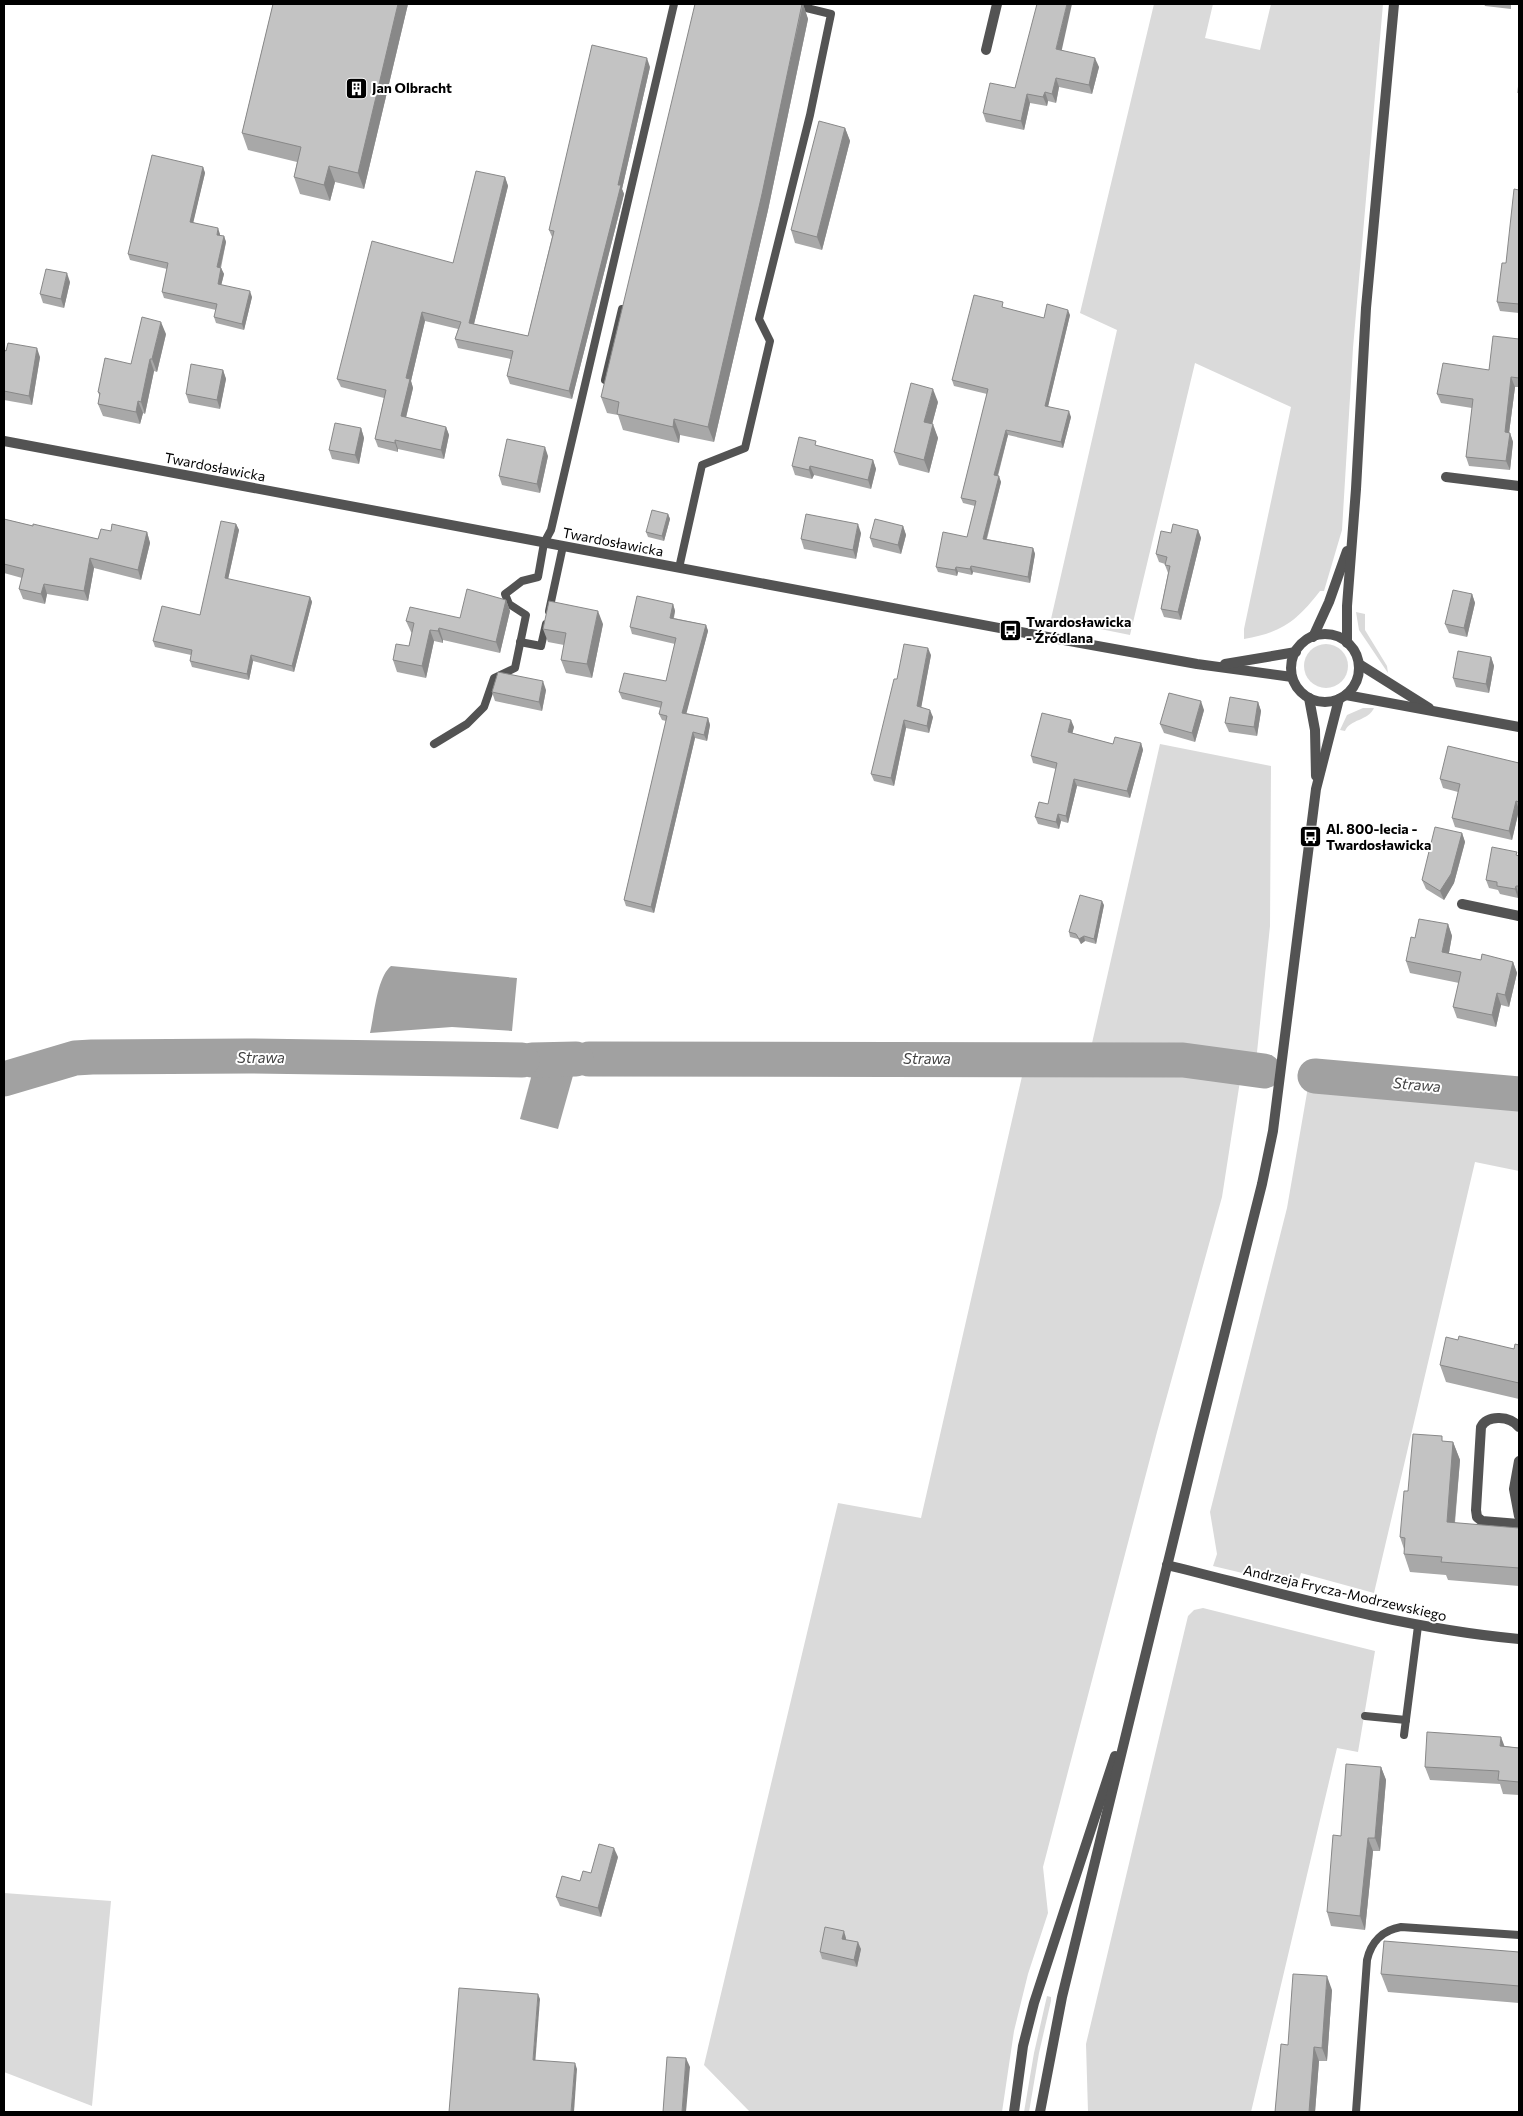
<svg xmlns="http://www.w3.org/2000/svg" width="1523" height="2116" font-family="Commissioner,sans-serif">
	<style>
		.green { fill: #dadada }
		.water { fill: #a1a1a1 }
		.lines { fill: none; stroke-linecap: round; stroke-linejoin: round }
		.river { stroke: #a1a1a1; stroke-width: 35 }
		.service { stroke: #535353; stroke-width: 8 }
		.minor { stroke: #535353; stroke-width: 10 }
		.tertiary { stroke: #535353; stroke-width: 10 }
		.wall { fill: #a8a8a8 }
		.shaded-wall { fill: #888 }
		.building { fill: #c3c3c3; stroke: #888 }
		.labels { text-anchor: middle; stroke-width: 4; stroke-linejoin: round; paint-order: stroke }
		.poi-label { font-size: 14px; font-weight: bold; fill: #000; stroke: #fff; text-anchor: start }
		.street-label { font-size: 14px; fill: #000; stroke: #fff }
		.water-label { font-size: 15px; font-style: italic; fill: #424242; stroke: #fff }
	</style>
	<rect width="100%" height="100%" fill="#fff"/>
	<g class="green">
		<path d="M 1154,4 L 1213,4 L 1205,38 L 1260,50 L 1271,4 L 1383,4 L 1353,348 L 1342,530 L 1324,591 L 1320,591 C 1297,621 1281,633 1244,639 L 1244,629 L 1291,407 L 1195,363 L 1130,635 L 1051,619 L 1117,330 L 1080,313 Z"/>
		<polygon points="1356,612 1365,614 1365,630 1387,666 1388,673 1359,630"/>
		<circle cx="1326" cy="666" r="22"/>
		<path d="M 1363,708 L 1374,708 C 1368,721 1350,719 1345,731 L 1340,730 L 1347,715 Z"/>
		<polygon points="1160,744 1271,766 1270,926 1256,1062 1220,1057 1090,1052"/>
		<polygon points="1175,1071 1240,1081 1222,1197 1157,1432 1043,1867 1048,1913 1028,1974 1014,2031 1002,2112 750,2112 704,2065 838,1503 921,1518 1023,1072"/>
		<polygon points="1308,1087 1320,1090 1519,1105 1519,1171 1475,1162 1374,1593 1301,1573 1297,1586 1213,1566 1217,1554 1210,1512 1287,1208"/>
		<polygon points="1203,1608 1375,1651 1358,1752 1337,1748 1251,2112 1088,2112 1086,2044 1188,1616 1194,1610"/>
		<polygon points="4,1893 111,1901 92,2106 4,2072"/>
		<polygon points="1047,1996 1051,1997 1051,2001 1039,2053 1029,2112 1024,2112 1034,2053"/>
	</g>
	<g class="water">
		<path d="M 391,966 L 517,978 L 512,1031 L 452,1027 L 370,1033 C 374,1016 377,977 391,966 Z"/>
		<polygon points="533,1070 574,1072 558,1129 520,1119"/>
	</g>
	<g class="lines">
		<g class="river">
			<polyline points="589,1059 1183,1060 1264,1071"/>
			<polyline points="532,1060 576,1059"/>
			<polyline points="1315,1076 1519,1094"/>
			<polyline points="4,1079 75,1058 92,1057 248,1056 522,1060"/>
		</g>
		<g class="service">
			<polyline points="605,380 622,309"/>
			<polyline points="679,568 702,465 745,448 770,341 759,319 810,115 831,14 790,4"/>
			<polyline points="549,611 563,546"/>
			<polyline points="520,642 541,646 546,624"/>
			<polyline points="434,744 467,724 484,707 494,678 515,668 526,615 509,604 505,594 522,581 538,577 544,543 551,530 674,4"/>
			<polyline points="1365,1716 1406,1720"/>
			<polyline points="1404,1735 1418,1626"/>
			<path d="M 1356,2112 L 1367,1960 C 1371,1942 1383,1930 1401,1927 L 1519,1935"/>
		</g>
		<g class="minor">
			<polyline points="986,50 997,4"/>
			<polyline points="4,441 1042,636 1197,664 1292,677"/>
			<polyline points="1446,477 1519,486"/>
			<polyline points="1225,664 1296,652"/>
			<polyline points="1359,664 1429,708"/>
			<polyline points="1346,695 1519,727"/>
			<polyline points="1462,904 1519,916"/>
			<path d="M 1519,1427 C 1510,1416 1488,1414 1481,1427 L 1476,1510 L 1477,1517 L 1482,1521 L 1519,1524"/>
			<polyline points="1519,1461 1514,1489 1519,1516"/>
			<path d="M 1167,1565 C 1284,1594 1399,1628 1519,1639"/>
		</g>
		<g class="tertiary">
			<circle cx="1325" cy="668" r="34"/>
			<polyline points="1313,637 1329,602 1347,551"/>
			<polyline points="1347,643 1347,606 1356,489 1366,308 1394,4"/>
			<polyline points="1309,698 1315,730 1316,776"/>
			<polyline points="1014,2112 1023,2046 1034,2003 1115,1756"/>
			<polyline points="1040,2112 1062,1997 1199,1435 1262,1184 1273,1131 1316,789 1339,699"/>
		</g>
	</g>
	<g class="wall">
		<polygon points="273,4 408,4 364,189 335,182 330,201 300,194 294,177 297,162 248,150 242,133"/>
		<polygon points="803,4 808,19 768,210 714,442 680,435 679,443 623,430 618,415 607,413 601,397"/>
		<polygon points="1484,4 1511,4 1511,9 1485,6"/>
		<polygon points="1062,50 1099,67 1092,94 1059,87 1056,103 1048,101 1047,106 1030,103 1024,130 986,122 983,113 1015,88"/>
		<polygon points="650,67 622,189 624,194 572,399 510,384 507,376 511,359 458,348 455,339 458,329 425,321 411,381 413,388 406,418 446,427 449,435 444,459 398,449 398,452 378,447 375,439 384,398 341,387 337,379 453,263 505,177 508,186 474,324 528,336 552,237 549,230"/>
		<polygon points="845,128 850,141 822,250 795,243 791,230"/>
		<polygon points="203,167 205,173 193,222 220,234 220,236 224,236 226,242 221,268 224,274 221,285 252,297 244,330 216,323 214,317 216,310 164,298 162,292 167,269 130,260 128,254"/>
		<polygon points="1519,190 1519,313 1500,311 1497,302 1506,263"/>
		<polygon points="70,282 64,308 43,303 40,294"/>
		<polygon points="1005,308 1044,318 1070,315 1048,406 1071,417 1063,448 1008,435 998,476 1001,482 987,539 1033,548 1035,554 1030,583 973,572 972,575 958,572 957,576 938,572 936,567 967,537 975,506 963,503 961,498 987,394 954,386 952,380"/>
		<polygon points="166,334 157,372 154,371 145,414 143,413 140,424 103,416 98,404 100,397 98,392"/>
		<polygon points="1519,339 1519,387 1515,387 1509,433 1510,433 1513,442 1510,470 1469,466 1466,457 1472,408 1441,403 1437,394 1489,370"/>
		<polygon points="4,350 40,357 32,405 4,400"/>
		<polygon points="223,370 226,379 220,409 189,403 186,394"/>
		<polygon points="938,402 932,424 938,438 929,473 899,465 894,452"/>
		<polygon points="361,428 364,438 359,464 332,459 329,450"/>
		<polygon points="818,446 873,460 876,469 871,489 814,475 812,479 795,475 792,466"/>
		<polygon points="548,456 540,493 502,485 499,476"/>
		<polygon points="668,514 670,519 664,541 648,537 646,532"/>
		<polygon points="4,519 33,526 98,539 111,531 147,532 150,543 141,580 94,568 88,601 47,594 45,604 23,599 19,589 22,578 4,573"/>
		<polygon points="236,524 239,530 228,579 310,597 312,602 294,672 253,661 249,680 192,667 190,661 191,655 155,647 153,641 200,615"/>
		<polygon points="903,526 906,535 901,554 873,547 870,538"/>
		<polygon points="1198,530 1201,538 1181,620 1164,617 1161,609 1168,573 1165,565 1165,564 1159,562 1156,554 1171,533"/>
		<polygon points="861,533 856,559 804,549 801,539"/>
		<polygon points="1472,594 1475,603 1467,637 1449,633 1445,624"/>
		<polygon points="506,600 510,611 500,653 443,640 443,643 434,641 426,678 397,672 393,660 409,646 412,633 411,632 406,621 460,618"/>
		<polygon points="673,604 675,611 674,618 706,625 708,631 686,713 708,718 710,725 707,741 695,738 654,913 626,906 624,900 666,721 662,720 659,714 661,708 622,699 619,692 666,681 675,644 632,634 630,627"/>
		<polygon points="603,624 592,678 566,673 561,660 564,645 548,642 543,629"/>
		<polygon points="931,655 921,707 933,717 929,733 906,728 894,786 874,781 871,774 897,679"/>
		<polygon points="1491,657 1494,666 1489,693 1456,687 1453,678"/>
		<polygon points="546,690 542,711 495,701 492,692"/>
		<polygon points="1258,702 1261,711 1257,736 1229,732 1225,723"/>
		<polygon points="1204,710 1195,742 1164,733 1160,724"/>
		<polygon points="1074,727 1072,733 1113,744 1141,743 1143,750 1130,798 1077,786 1068,823 1061,821 1059,829 1038,824 1035,817 1048,804 1056,769 1033,763 1031,756"/>
		<polygon points="1519,763 1519,810 1512,840 1455,827 1452,818 1458,792 1443,788 1440,779"/>
		<polygon points="1462,833 1465,842 1454,883 1444,900 1426,889 1422,880"/>
		<polygon points="1518,856 1519,856 1519,895 1518,898 1500,894 1498,890 1489,888 1486,880"/>
		<polygon points="1104,905 1096,944 1085,941 1081,944 1078,939 1070,937 1069,932"/>
		<polygon points="1448,924 1452,936 1449,953 1481,960 1513,962 1517,973 1509,1007 1501,1005 1496,1027 1457,1018 1453,1007 1459,983 1410,973 1406,961 1415,938"/>
		<polygon points="1458,1340 1514,1349 1519,1345 1519,1399 1446,1382 1440,1365"/>
		<polygon points="1444,1441 1453,1442 1460,1460 1455,1523 1519,1528 1519,1586 1448,1580 1446,1575 1410,1572 1404,1554 1404,1549 1400,1537"/>
		<polygon points="1505,1746 1519,1748 1519,1795 1503,1794 1500,1784 1430,1780 1425,1767"/>
		<polygon points="1381,1767 1386,1780 1380,1851 1373,1851 1365,1930 1331,1926 1327,1912 1341,1836"/>
		<polygon points="618,1857 601,1917 560,1906 556,1897 591,1873"/>
		<polygon points="846,1938 846,1940 861,1949 857,1967 822,1959 820,1952"/>
		<polygon points="1519,1952 1519,2003 1388,1992 1381,1974"/>
		<polygon points="1332,1990 1327,2061 1319,2061 1315,2112 1275,2112 1288,2045"/>
	</g>
	<g class="shaded-wall">
		<polygon points="398,4 408,4 364,189 358,173"/>
		<polygon points="803,4 808,19 768,210 714,442 708,427"/>
		<polygon points="1067,4 1072,4 1060,58 1056,49"/>
		<polygon points="647,58 650,67 622,189 624,194 572,399 569,391"/>
		<polygon points="1095,58 1099,67 1092,94 1089,85"/>
		<polygon points="1056,78 1059,87 1056,103 1052,94"/>
		<polygon points="1045,92 1048,101 1047,106 1043,97"/>
		<polygon points="1027,94 1030,103 1024,130 1021,121"/>
		<polygon points="845,128 850,141 822,250 817,237"/>
		<polygon points="329,166 335,182 330,201 324,185"/>
		<polygon points="203,167 205,173 192,228 190,222"/>
		<polygon points="505,177 508,186 472,332 469,323"/>
		<polygon points="218,228 220,234 219,241 217,235"/>
		<polygon points="224,236 226,242 219,273 217,267"/>
		<polygon points="221,268 224,274 220,290 218,284"/>
		<polygon points="67,273 70,282 64,308 61,299"/>
		<polygon points="250,291 252,297 244,330 242,324"/>
		<polygon points="1068,310 1070,315 1047,411 1045,406"/>
		<polygon points="422,312 425,321 411,381 413,388 404,425 401,416 406,378"/>
		<polygon points="161,322 166,334 157,372 152,359"/>
		<polygon points="37,348 40,357 32,405 29,396"/>
		<polygon points="150,359 154,371 145,414 141,402"/>
		<polygon points="223,370 226,379 220,409 217,400"/>
		<polygon points="1511,377 1515,387 1508,441 1505,432"/>
		<polygon points="933,389 938,402 929,436 924,422"/>
		<polygon points="138,401 143,413 140,424 136,412"/>
		<polygon points="1069,411 1071,417 1063,448 1061,442"/>
		<polygon points="674,419 680,435 679,443 673,427"/>
		<polygon points="933,424 938,438 929,473 924,460"/>
		<polygon points="446,427 449,435 444,459 441,450"/>
		<polygon points="361,428 364,438 359,464 355,455"/>
		<polygon points="1006,430 1008,435 996,481 994,475"/>
		<polygon points="1510,433 1513,442 1510,470 1506,461"/>
		<polygon points="395,440 398,449 398,452 395,443"/>
		<polygon points="545,447 548,456 540,493 537,484"/>
		<polygon points="873,460 876,469 871,489 868,480"/>
		<polygon points="810,466 814,475 812,479 809,470"/>
		<polygon points="999,476 1001,482 985,544 983,539"/>
		<polygon points="668,514 670,519 664,541 662,536"/>
		<polygon points="236,524 239,530 227,584 225,578"/>
		<polygon points="858,524 861,533 856,559 853,550"/>
		<polygon points="903,526 906,535 901,554 898,545"/>
		<polygon points="1198,530 1201,538 1181,620 1178,612"/>
		<polygon points="147,532 150,543 141,580 138,570"/>
		<polygon points="1033,548 1035,554 1030,583 1028,577"/>
		<polygon points="90,558 94,568 88,601 84,591"/>
		<polygon points="971,566 973,572 972,575 970,569"/>
		<polygon points="956,567 958,572 957,576 955,570"/>
		<polygon points="44,584 47,594 45,604 41,594"/>
		<polygon points="1472,594 1475,603 1467,637 1464,628"/>
		<polygon points="310,597 312,602 294,672 292,666"/>
		<polygon points="506,600 510,611 500,653 496,642"/>
		<polygon points="673,604 675,611 672,624 670,618"/>
		<polygon points="598,611 603,624 592,678 587,664"/>
		<polygon points="706,625 708,631 685,719 682,713"/>
		<polygon points="439,628 443,640 443,643 438,631"/>
		<polygon points="430,630 434,641 426,678 422,666"/>
		<polygon points="928,648 931,655 920,714 917,706"/>
		<polygon points="251,655 253,661 249,680 247,674"/>
		<polygon points="1491,657 1494,666 1489,693 1486,684"/>
		<polygon points="543,681 546,690 542,711 539,702"/>
		<polygon points="1201,701 1204,710 1195,742 1192,733"/>
		<polygon points="1258,702 1261,711 1257,736 1254,727"/>
		<polygon points="930,710 933,717 929,733 927,726"/>
		<polygon points="708,718 710,725 707,741 704,735"/>
		<polygon points="904,720 906,728 894,786 891,778"/>
		<polygon points="1071,720 1074,727 1071,739 1068,732"/>
		<polygon points="693,732 695,738 654,913 651,907"/>
		<polygon points="1141,743 1143,750 1130,798 1127,791"/>
		<polygon points="1074,779 1077,786 1068,823 1066,816"/>
		<polygon points="1516,801 1519,810 1512,840 1509,831"/>
		<polygon points="1058,814 1061,821 1059,829 1056,822"/>
		<polygon points="1462,833 1465,842 1454,883 1444,900 1440,891"/>
		<polygon points="1516,886 1519,895 1518,898 1515,889"/>
		<polygon points="1102,901 1104,905 1096,944 1094,939"/>
		<polygon points="1448,924 1452,936 1447,963 1442,952"/>
		<polygon points="1084,936 1085,941 1081,944 1079,939"/>
		<polygon points="1513,962 1517,973 1509,1007 1505,995"/>
		<polygon points="1497,993 1501,1005 1496,1027 1492,1015"/>
		<polygon points="1453,1442 1460,1460 1453,1540 1447,1522"/>
		<polygon points="1501,1737 1506,1750 1500,1746"/>
		<polygon points="1381,1767 1386,1780 1380,1851 1375,1838"/>
		<polygon points="1368,1838 1373,1851 1365,1930 1360,1916"/>
		<polygon points="614,1848 618,1857 601,1917 598,1908"/>
		<polygon points="844,1931 846,1938 845,1946 842,1939"/>
		<polygon points="858,1942 861,1949 857,1967 854,1960"/>
		<polygon points="1327,1976 1332,1990 1327,2061 1322,2048"/>
		<polygon points="538,1994 540,1999 535,2066 533,2060"/>
		<polygon points="1314,2047 1319,2061 1315,2112 1309,2112"/>
		<polygon points="686,2058 690,2067 686,2112 682,2112"/>
		<polygon points="575,2063 577,2069 574,2112 571,2112"/>
	</g>
	<g class="building">
		<polygon points="273,4 398,4 358,173 329,166 324,185 294,177 301,147 242,133"/>
		<polygon points="695,4 802,4 762,194 708,427 674,419 673,427 617,414 619,402 601,397"/>
		<polygon points="1037,4 1067,4 1056,49 1095,58 1089,85 1056,78 1052,94 1045,92 1043,97 1027,94 1021,121 983,113 990,83 1015,88"/>
		<polygon points="592,45 647,58 618,185 621,185 569,391 507,376 513,351 455,339 461,322 422,312 406,378 410,379 401,416 446,427 441,450 395,440 395,443 375,439 386,390 337,379 372,241 453,263 476,171 505,177 469,323 528,336 554,231 549,230"/>
		<polygon points="1519,80 1519,93 1518,93"/>
		<polygon points="819,121 845,128 817,237 791,230"/>
		<polygon points="152,155 203,167 190,222 218,228 217,235 224,236 217,267 221,268 218,284 250,291 242,324 214,317 217,304 162,292 168,263 128,254"/>
		<polygon points="1514,189 1519,190 1519,304 1497,302 1502,263 1506,263"/>
		<polygon points="46,269 67,273 61,299 40,294"/>
		<polygon points="974,295 1003,302 1002,307 1044,318 1047,304 1068,310 1045,406 1069,411 1061,442 1006,430 994,475 999,476 983,539 1033,548 1028,577 971,566 970,569 956,567 955,570 936,567 943,532 967,537 976,501 961,498 988,389 952,380"/>
		<polygon points="142,317 161,322 152,359 150,359 141,402 138,401 136,412 98,404 100,393 98,392 105,358 131,364"/>
		<polygon points="1493,336 1519,339 1519,378 1511,377 1505,432 1510,433 1506,461 1466,457 1473,399 1437,394 1443,363 1489,370"/>
		<polygon points="8,343 37,348 29,396 4,391 4,350 6,351"/>
		<polygon points="191,364 223,370 217,400 186,394"/>
		<polygon points="911,383 933,389 924,422 933,424 924,460 894,452"/>
		<polygon points="335,423 361,428 355,455 329,450"/>
		<polygon points="799,437 816,441 815,445 873,460 868,480 810,466 809,470 792,466"/>
		<polygon points="507,439 545,447 537,484 499,476"/>
		<polygon points="652,510 668,514 662,536 646,532"/>
		<polygon points="806,514 858,524 853,550 801,539"/>
		<polygon points="4,519 33,526 33,524 98,539 101,529 111,531 112,524 147,532 138,570 90,558 84,591 44,584 41,594 19,589 24,569 4,564"/>
		<polygon points="875,519 903,526 898,545 870,538"/>
		<polygon points="221,521 236,524 225,578 310,597 292,666 251,655 247,674 190,661 192,650 153,641 162,606 200,615"/>
		<polygon points="1173,524 1198,530 1178,612 1161,609 1170,566 1165,565 1167,557 1156,554 1161,531 1171,533"/>
		<polygon points="467,589 506,600 496,642 439,628 438,631 430,630 422,666 393,660 396,644 409,646 414,623 406,621 410,607 460,618"/>
		<polygon points="1453,590 1472,594 1464,628 1445,624"/>
		<polygon points="637,596 673,604 670,618 706,625 682,713 708,718 704,735 693,732 651,907 624,900 667,716 659,714 662,702 619,692 624,673 666,681 676,638 630,627"/>
		<polygon points="549,601 598,611 587,664 561,660 566,633 543,629"/>
		<polygon points="904,644 928,648 917,706 930,710 927,726 904,720 891,778 871,774 894,679 897,679"/>
		<polygon points="1458,651 1491,657 1486,684 1453,678"/>
		<polygon points="498,672 543,681 539,702 492,692"/>
		<polygon points="1169,693 1201,701 1192,733 1160,724"/>
		<polygon points="1230,697 1258,702 1254,727 1225,723"/>
		<polygon points="1042,713 1071,720 1068,732 1113,744 1115,737 1141,743 1127,791 1074,779 1066,816 1058,814 1056,822 1035,817 1039,802 1048,804 1057,763 1031,756"/>
		<polygon points="1448,746 1519,763 1519,802 1516,801 1509,831 1452,818 1460,784 1440,779"/>
		<polygon points="1435,827 1462,833 1451,874 1440,891 1422,880"/>
		<polygon points="1492,847 1517,852 1516,855 1519,856 1519,886 1516,886 1515,889 1497,886 1497,882 1486,880"/>
		<polygon points="1080,895 1102,901 1094,939 1084,936 1079,939 1076,934 1069,932"/>
		<polygon points="1419,919 1448,924 1442,952 1481,960 1482,954 1513,962 1505,995 1497,993 1492,1015 1453,1007 1461,972 1406,961 1411,937 1415,938"/>
		<polygon points="1459,1336 1514,1349 1515,1344 1519,1345 1519,1383 1440,1365 1446,1337 1458,1340"/>
		<polygon points="1413,1434 1442,1436 1442,1441 1453,1442 1447,1522 1519,1528 1519,1568 1441,1562 1442,1557 1404,1554 1405,1538 1400,1537 1404,1491 1408,1491"/>
		<polygon points="1427,1732 1501,1737 1500,1746 1519,1748 1519,1782 1498,1780 1499,1771 1425,1767"/>
		<polygon points="1346,1764 1381,1767 1375,1838 1368,1838 1360,1916 1327,1912 1333,1835 1341,1836"/>
		<polygon points="599,1844 614,1848 598,1908 556,1897 562,1876 580,1881 583,1871 591,1873"/>
		<polygon points="825,1927 844,1931 842,1939 858,1942 854,1960 820,1952"/>
		<polygon points="1384,1941 1519,1952 1519,1986 1381,1974"/>
		<polygon points="1293,1974 1327,1976 1322,2048 1314,2047 1309,2112 1275,2112 1281,2044 1288,2045"/>
		<polygon points="459,1988 538,1994 533,2060 575,2063 571,2112 449,2112"/>
		<polygon points="667,2057 686,2058 682,2112 663,2112"/>
	</g>
	<defs>
		<symbol id="building-square" viewBox="-11 -11 22 22"><rect x="-9" y="-9" width="18" height="18" rx="4" fill="#000" stroke="#fff"/><path d="M-4-6H4V6H1V3H-1V6H-4ZM-2.5-4.3h1.7v1.8h-1.7ZM.8-4.3h1.7v1.8H.8ZM-2.5-1h1.7V.8h-1.7ZM.8-1h1.7V.8H.8Z" fill="#fff"/></symbol>
		<symbol id="bus-square" viewBox="-11 -11 22 22"><rect x="-9" y="-9" width="18" height="18" rx="4" fill="#000" stroke="#fff"/><path d="M-5-6H5V4H4V6H2V4H-2V6H-4V4H-5ZM-3.5-4V0h7V-4ZM-3.5 1.2v1.5H-2V1.2ZM2 1.2v1.5H3.5V1.2Z" fill="#fff"/></symbol>
	</defs>
	<g fill-rule="evenodd">
		<use href="#building-square" x="344" y="76" width="25" height="25"/>
		<use href="#bus-square" x="998" y="618" width="25" height="25"/>
		<use href="#bus-square" x="1298" y="824" width="25" height="25"/>
	</g>
	<g class="labels">
		<g class="poi-label">
			<text x="372" y="93">Jan Olbracht</text>
			<text x="1026" y="627">Twardosławicka<tspan x="1026" dy="16">- Źródlana</tspan></text>
			<text x="1326" y="834">Al. 800-lecia -<tspan x="1326" dy="16">Twardosławicka</tspan></text>
		</g>
		<g class="street-label">
			<text transform="translate(215 467) rotate(11)" y="5">Twardosławicka</text>
			<text transform="translate(613 542) rotate(11)" y="5">Twardosławicka</text>
			<text transform="translate(1345 1593) rotate(13)" y="5">Andrzeja Frycza-Modrzewskiego</text>
		</g>
		<g class="water-label">
			<text x="261" y="1063">Strawa</text>
			<text x="927" y="1064">Strawa</text>
			<text transform="translate(1417 1085) rotate(5)" y="5">Strawa</text>
		</g>
	</g>
	<rect width="1523" height="2116" fill="none" stroke="#000000" stroke-width="10"/>
</svg>
